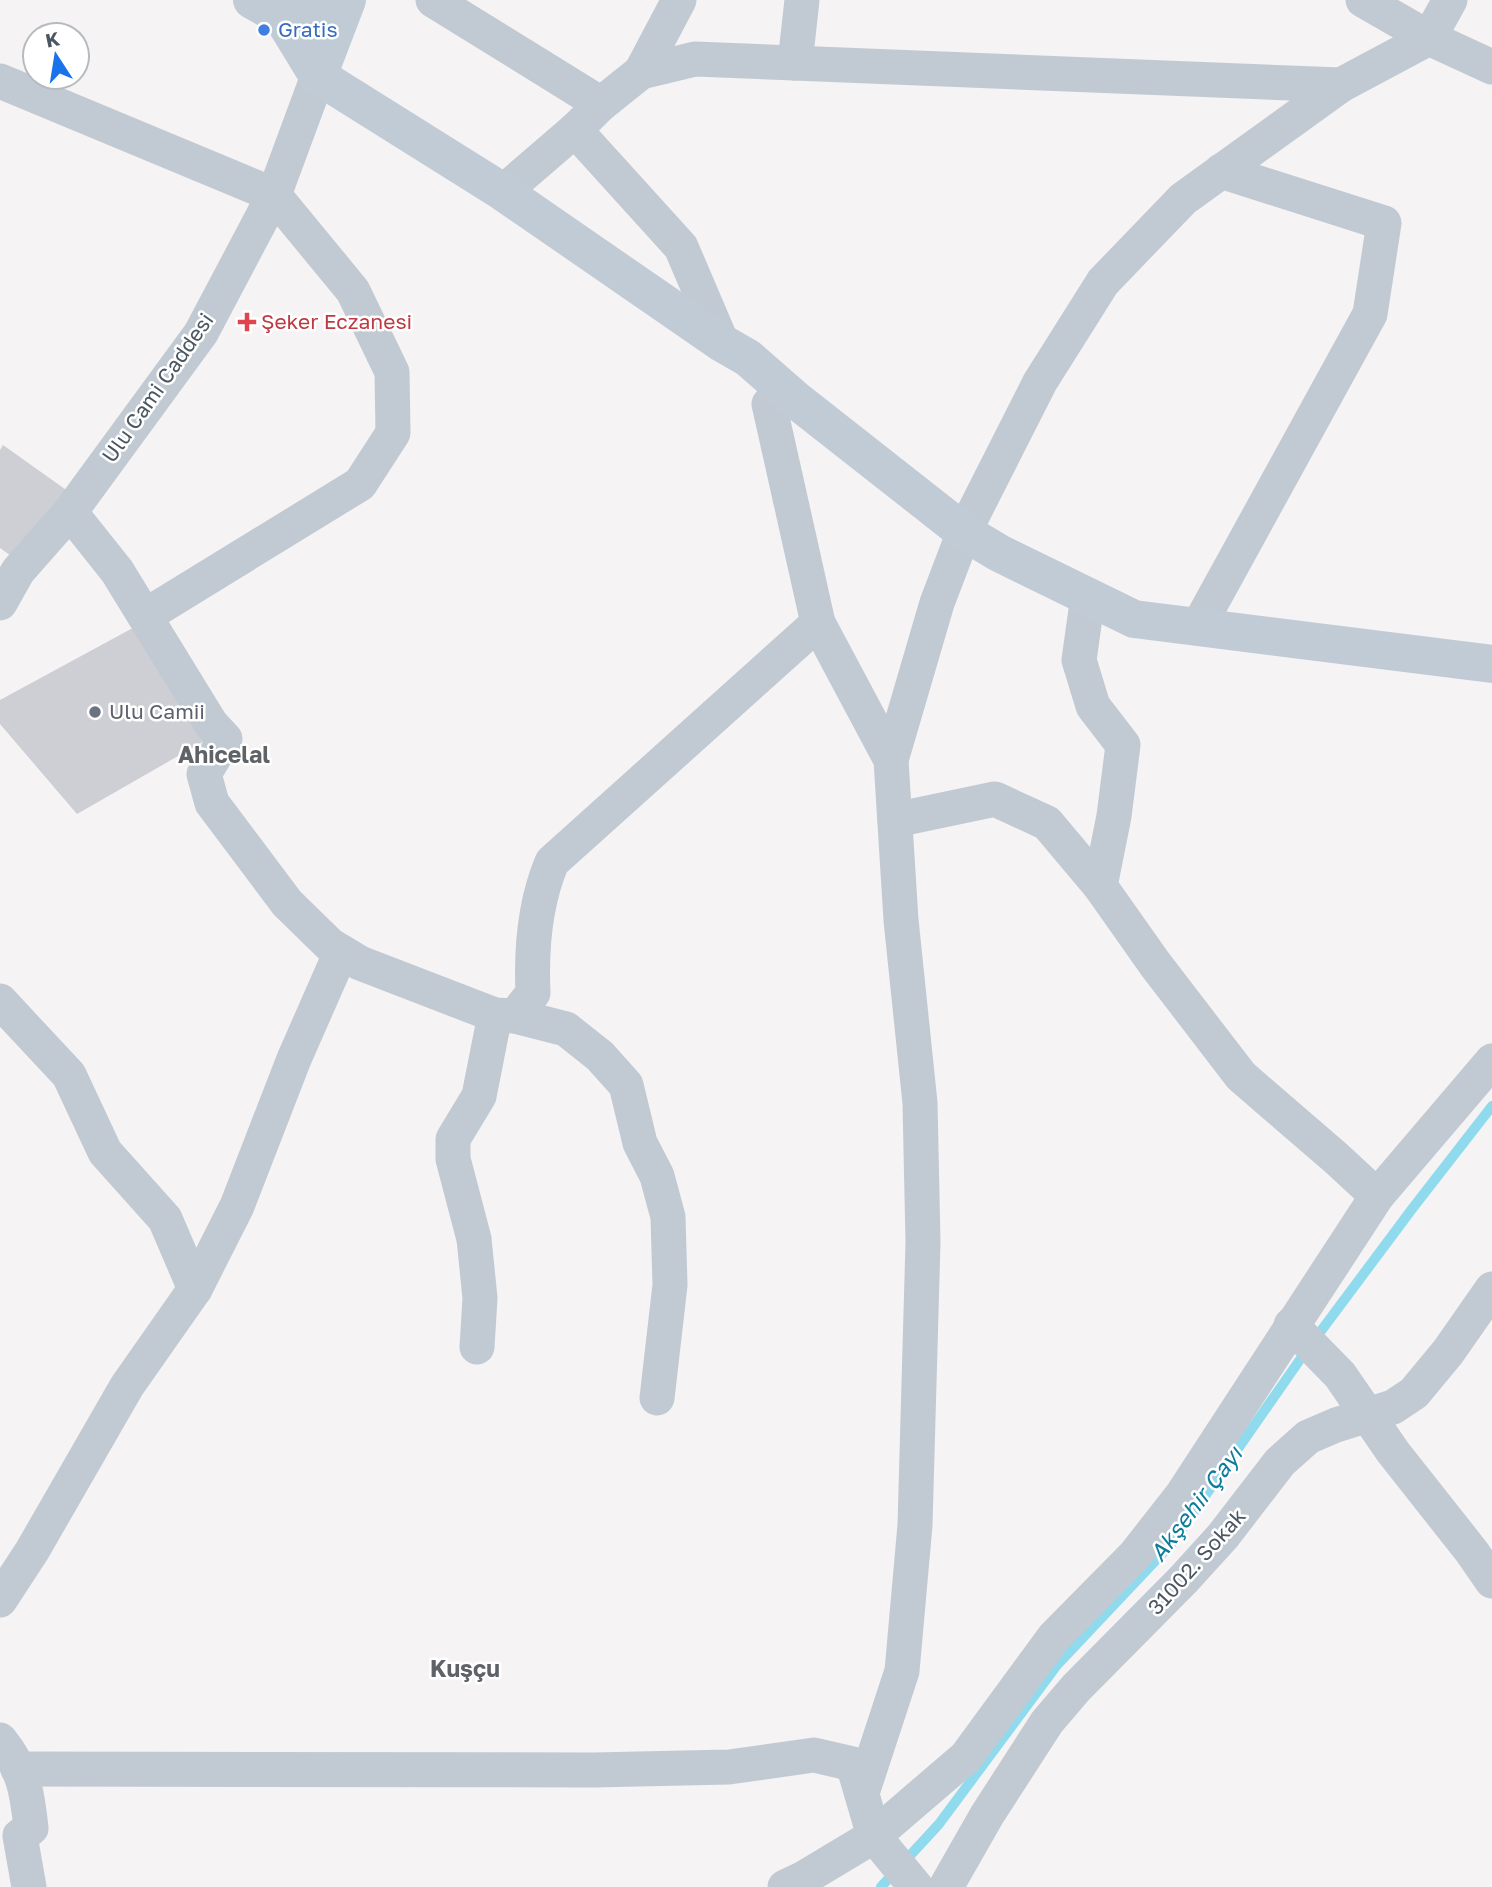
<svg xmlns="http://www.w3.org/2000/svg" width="1492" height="1887" font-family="'Golos Text',sans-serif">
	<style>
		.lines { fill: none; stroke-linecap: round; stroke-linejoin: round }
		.stream { stroke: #90daee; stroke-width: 10 }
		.building { fill: #cdcfd5 }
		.street { stroke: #c1cad2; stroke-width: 35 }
		.secondary { stroke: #c1cbd6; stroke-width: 38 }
		.shop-dot { fill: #3f7fe0; stroke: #fff; stroke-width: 2.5 }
		.health-dot { fill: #e0444e; stroke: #fff; stroke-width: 2.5 }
		.worship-dot { fill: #6b7280; stroke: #fff; stroke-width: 2.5 }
		.labels { text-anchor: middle; stroke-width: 5; stroke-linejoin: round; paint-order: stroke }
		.shop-label { font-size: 21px; fill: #366cbe; stroke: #fff; text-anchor: start }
		.health-label { font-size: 21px; fill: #be3a42; stroke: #fff; text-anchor: start }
		.street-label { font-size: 21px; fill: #4a5661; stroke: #fff }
		.worship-label { font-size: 21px; fill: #5b616d; stroke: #fff; text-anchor: start }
		.neighbourhood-label { font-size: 23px; font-weight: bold; fill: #5f6368; stroke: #fff }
		.water-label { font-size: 23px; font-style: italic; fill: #0c7c9b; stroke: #fff }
	</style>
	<rect width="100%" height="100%" fill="#f5f3f3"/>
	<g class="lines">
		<g class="stream">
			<polyline points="1315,1339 1412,1209 1492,1106"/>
			<polyline points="881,1887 939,1824 1057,1665 1173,1542 1306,1351"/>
		</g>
	</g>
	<g class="building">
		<polygon points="3,445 69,492 21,563 0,548 0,450"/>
		<polygon points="142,623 206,740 77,814 0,724 0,700"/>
	</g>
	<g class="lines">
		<g class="street">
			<polyline points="433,0 601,104"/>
			<polyline points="1363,0 1429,38 1492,67"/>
			<polyline points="795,63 802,0"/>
			<polyline points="641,72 679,0"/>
			<polyline points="0,81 274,195 353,291 392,372 393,433 360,484 145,616"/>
			<polyline points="575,130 681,247 722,343"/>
			<polyline points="503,192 575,130 601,104 641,72 695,59 1341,85"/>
			<polyline points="796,400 769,404 818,623 891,760 901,920 920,1103 923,1242 915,1525 902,1671 862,1793"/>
			<polyline points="70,512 117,571 211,724 225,739 204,774 212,803 287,903 330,945 360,963 495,1015 515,1016 566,1029 600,1056 626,1085 640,1143 657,1176 668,1217 670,1285 657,1398"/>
			<polyline points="1088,596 1079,660 1093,706 1123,745 1114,816 1100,886 1155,964 1241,1076 1336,1158 1377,1196"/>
			<polyline points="0,603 18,571 70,512 201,333 274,195 318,76"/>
			<polyline points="1198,627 1370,314 1384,223 1221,171"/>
			<polyline points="891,760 937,603 964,532 1040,382 1103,282 1183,199 1341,85 1429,38 1450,0"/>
			<polyline points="895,820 995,799 1047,823 1100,886"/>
			<polyline points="0,1001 69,1075 105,1152 165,1219 195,1289"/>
			<path d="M 515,1016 L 533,993 C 531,949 535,902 552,862 L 818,623"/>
			<polyline points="1291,1325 1340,1375 1393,1452 1472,1552 1492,1581"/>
			<polyline points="477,1347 480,1298 474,1239 453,1159 453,1139 479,1096 495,1015"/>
			<polyline points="0,1600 32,1551 127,1386 195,1289 237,1206 294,1059 341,952"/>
			<path d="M 0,1740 C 24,1770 27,1791 31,1828 L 20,1836 L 29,1887"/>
			<polyline points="18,1769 593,1770 729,1767 814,1755 853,1764 874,1836 916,1887"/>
			<polyline points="785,1887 804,1878 874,1836 966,1757 1054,1637 1135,1555 1182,1495 1377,1196 1492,1061"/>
			<polyline points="946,1887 987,1815 1047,1722 1076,1688 1183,1580 1223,1536 1280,1462 1308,1437 1336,1425 1393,1407 1414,1393 1448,1352 1492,1289"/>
		</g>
		<g class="secondary">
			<polyline points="252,0 282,17"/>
			<polyline points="338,0 282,17 318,76 503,192 722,343 748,358 796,400 964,532 999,553 1134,619 1492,664"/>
			<polyline points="318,76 347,0"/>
		</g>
	</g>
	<circle class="shop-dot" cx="264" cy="30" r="7"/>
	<path class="health-dot" d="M243.5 311.5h7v7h7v7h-7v7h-7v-7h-7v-7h7z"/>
	<circle class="worship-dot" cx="95" cy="712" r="7"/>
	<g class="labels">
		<g class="shop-label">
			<text x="278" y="37">Gratis</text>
		</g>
		<g class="health-label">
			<text x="261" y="329">Şeker Eczanesi</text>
		</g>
		<g class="street-label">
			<text transform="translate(158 388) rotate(-55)" y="7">Ulu Cami Caddesi</text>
			<text transform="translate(1197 1562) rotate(-48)" y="7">31002. Sokak</text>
		</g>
		<g class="worship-label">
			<text x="109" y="719">Ulu Camii</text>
		</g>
		<g class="neighbourhood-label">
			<text x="224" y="763">Ahicelal</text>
			<text x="465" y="1677">Kuşçu</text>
		</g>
		<g class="water-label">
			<text transform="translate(1196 1504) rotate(-53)" y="8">Akşehir Çayı</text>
		</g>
	</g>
	<g transform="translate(56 56) rotate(348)"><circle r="33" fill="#ffffff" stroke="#b7bbc0" stroke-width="2"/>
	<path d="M0-5L12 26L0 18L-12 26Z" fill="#1a73e8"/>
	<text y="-10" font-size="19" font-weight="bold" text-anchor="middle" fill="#4a5661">K</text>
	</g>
</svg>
